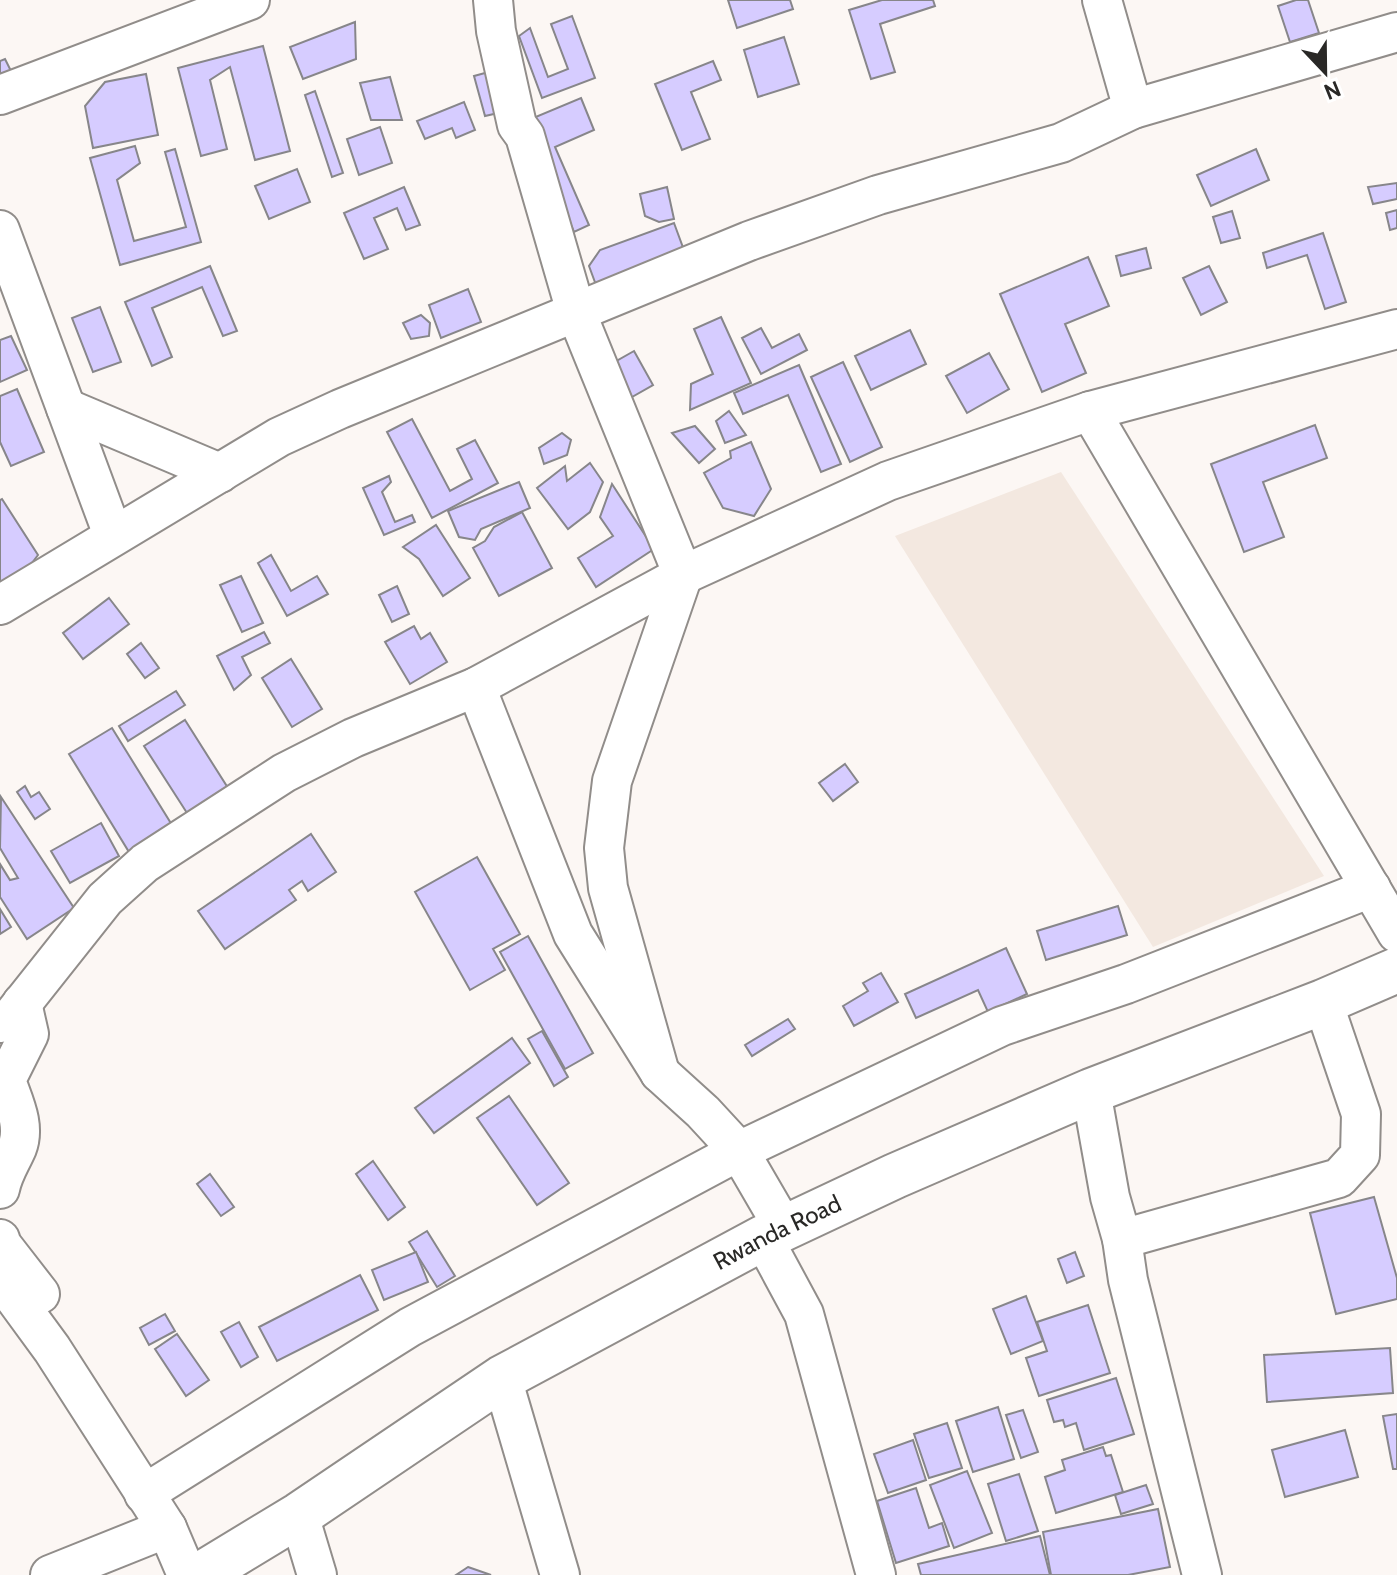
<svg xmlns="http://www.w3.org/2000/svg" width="1397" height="1575" font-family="Cabin,sans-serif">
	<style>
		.built { fill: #f3e8e0 }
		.building { fill: #d6ccff; stroke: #87868a; stroke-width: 2 }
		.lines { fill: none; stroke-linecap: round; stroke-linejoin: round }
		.minor-casing { stroke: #918d8a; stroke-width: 42 }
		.highway-casing { stroke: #918d8a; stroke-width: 48 }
		.minor { stroke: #fff; stroke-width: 38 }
		.highway { stroke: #fff; stroke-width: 44 }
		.labels { text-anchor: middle; stroke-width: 8; stroke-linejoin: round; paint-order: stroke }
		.street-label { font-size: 24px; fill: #292826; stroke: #fff }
	</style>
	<rect width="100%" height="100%" fill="#fcf7f4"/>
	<polygon class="built" points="1061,472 1324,876 1153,947 895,536"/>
	<g class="building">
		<polygon points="728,0 790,0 793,9 737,28"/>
		<polygon points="882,0 933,0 935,6 880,24 895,72 871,79 849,10"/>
		<polygon points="1296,0 1308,0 1319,33 1290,42 1278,6"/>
		<polygon points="572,16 595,78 542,98 519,36 530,28 548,77 568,69 551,24"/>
		<polygon points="355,22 356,59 303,79 290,47"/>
		<polygon points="784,37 799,84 758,97 744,50"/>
		<polygon points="263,46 290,151 255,160 230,67 210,80 227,149 201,156 178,68"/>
		<polygon points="5,59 14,77 0,84 0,61"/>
		<polygon points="713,61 721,80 691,92 710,139 682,150 655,84"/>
		<polygon points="496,70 507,111 485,116 474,76"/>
		<polygon points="146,74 158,135 93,148 85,106 105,82"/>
		<polygon points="390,77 402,120 371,120 360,83"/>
		<polygon points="315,91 343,173 332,177 305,95"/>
		<polygon points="581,98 594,130 555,147 589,225 574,232 526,121"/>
		<polygon points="464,102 475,130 456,138 452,128 425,139 417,121"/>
		<polygon points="380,127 392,163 359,175 347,139"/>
		<polygon points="135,146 140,163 117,180 134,241 186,227 165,152 175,149 201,242 120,265 90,158"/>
		<polygon points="1256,149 1269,180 1211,206 1197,175"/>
		<polygon points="297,169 310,202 269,219 255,186"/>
		<polygon points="1397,183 1397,199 1373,204 1368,187"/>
		<polygon points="404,187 420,225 406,230 397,208 374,218 388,249 364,259 344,213"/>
		<polygon points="667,187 674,219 659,222 645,216 640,194"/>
		<polygon points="1397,210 1397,228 1390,230 1386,213"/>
		<polygon points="1232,211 1240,238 1221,243 1213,217"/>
		<polygon points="674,223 685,253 596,285 589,266 600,250"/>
		<polygon points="1323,233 1346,302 1325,309 1307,255 1267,268 1263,253"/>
		<polygon points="1146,248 1151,268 1121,276 1116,256"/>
		<polygon points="1088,257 1109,306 1065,324 1086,373 1042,392 1000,294"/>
		<polygon points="210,266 237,331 223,336 202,287 152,308 172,357 152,366 125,302"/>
		<polygon points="1209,266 1227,302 1201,315 1183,278"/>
		<polygon points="468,289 481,322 441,338 429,305"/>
		<polygon points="100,307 121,362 93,372 72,318"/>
		<polygon points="421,315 430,323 429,336 411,339 403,323"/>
		<polygon points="721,317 751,383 690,410 691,384 713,374 694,329"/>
		<polygon points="761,328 772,348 799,334 807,350 761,374 742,338"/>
		<polygon points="910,330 926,364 871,390 855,356"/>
		<polygon points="11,336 27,370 0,382 0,340"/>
		<polygon points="634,351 653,385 625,401 606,367"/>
		<polygon points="989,353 1009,389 967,413 946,376"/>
		<polygon points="843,362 882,447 850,462 811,377"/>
		<polygon points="799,365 841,464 821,472 788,395 743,414 734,393"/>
		<polygon points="17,389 44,452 11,466 0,442 0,396"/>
		<polygon points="729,411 746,435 725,443 716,421"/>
		<polygon points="412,419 450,491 472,479 457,449 475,440 498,483 432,518 387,432"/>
		<polygon points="1315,425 1327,458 1263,482 1284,537 1244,552 1211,464"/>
		<polygon points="695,426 715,449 699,463 672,433"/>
		<polygon points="562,433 571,440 567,455 544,464 539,448"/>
		<polygon points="751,442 771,489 754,516 723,508 704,473 731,458 730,451"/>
		<polygon points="590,463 603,482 590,512 568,529 537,488 565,466 567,481"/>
		<polygon points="389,476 391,482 382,492 395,522 412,515 415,522 384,535 363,488"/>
		<polygon points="519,482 530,508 481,529 475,540 459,537 448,511"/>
		<polygon points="612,484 654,549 596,587 578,558 613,536 600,517"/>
		<polygon points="2,499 38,555 16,584 0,593 0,500"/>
		<polygon points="522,512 552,568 499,596 473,548 485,541 494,527"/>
		<polygon points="436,525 470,578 443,596 419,559 403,547"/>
		<polygon points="271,555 291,591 317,576 328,594 287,616 258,563"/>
		<polygon points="241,576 263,623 242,632 220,585"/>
		<polygon points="397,586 409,614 392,622 379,595"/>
		<polygon points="109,598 129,624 83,659 63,633"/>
		<polygon points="414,626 421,639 430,633 447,662 410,684 385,642"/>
		<polygon points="264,632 270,643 242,657 251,675 234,690 217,656"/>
		<polygon points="141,643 159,668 145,678 127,654"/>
		<polygon points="291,659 322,709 292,727 262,678"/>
		<polygon points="176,691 185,705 128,741 119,726"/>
		<polygon points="185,720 228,788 187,813 144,746"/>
		<polygon points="112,728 172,825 129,852 69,754"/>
		<polygon points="845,764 858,782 833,801 819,783"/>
		<polygon points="25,786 31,797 39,792 50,809 35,819 17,792"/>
		<polygon points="1,797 74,908 27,939 0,897 0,864 10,880 18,878 0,848"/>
		<polygon points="101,823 119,856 70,883 51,851"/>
		<polygon points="311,834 336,872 308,891 302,881 289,890 296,900 225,949 198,911"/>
		<polygon points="477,857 520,934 493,949 505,970 470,990 415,892"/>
		<polygon points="1118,906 1127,935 1046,960 1037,931"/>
		<polygon points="0,909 11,927 0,934"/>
		<polygon points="528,936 593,1053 565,1069 500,952"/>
		<polygon points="1006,948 1027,994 988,1012 978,990 916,1018 905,994"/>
		<polygon points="881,973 898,1002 854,1026 843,1006 868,991 863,983"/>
		<polygon points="788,1019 795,1029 752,1056 745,1045"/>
		<polygon points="542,1031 568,1077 554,1086 528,1039"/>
		<polygon points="512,1038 530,1063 434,1133 415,1108"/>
		<polygon points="509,1096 569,1183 537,1205 477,1118"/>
		<polygon points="373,1161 405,1207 388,1220 356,1174"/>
		<polygon points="210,1174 234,1207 221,1216 197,1184"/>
		<polygon points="1374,1197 1397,1278 1397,1299 1336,1314 1310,1213"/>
		<polygon points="427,1231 455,1276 437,1287 409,1242"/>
		<polygon points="416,1252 428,1282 384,1300 372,1270"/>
		<polygon points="1075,1252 1084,1276 1067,1283 1058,1259"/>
		<polygon points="360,1275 378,1310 277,1361 259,1327"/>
		<polygon points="1026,1296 1043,1341 1011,1354 993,1309"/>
		<polygon points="1088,1305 1110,1373 1039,1396 1026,1358 1047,1351 1037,1322"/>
		<polygon points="165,1314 175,1331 149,1345 140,1328"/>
		<polygon points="239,1322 258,1357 241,1367 221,1332"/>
		<polygon points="177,1334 209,1380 186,1396 155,1349"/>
		<polygon points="1390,1348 1393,1393 1267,1402 1264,1355"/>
		<polygon points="1116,1378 1134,1434 1084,1450 1076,1423 1065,1427 1063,1420 1054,1422 1047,1400"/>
		<polygon points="998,1407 1014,1459 973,1472 956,1421"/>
		<polygon points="1023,1410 1038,1452 1021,1458 1006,1415"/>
		<polygon points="1397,1414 1397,1469 1393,1469 1383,1416"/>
		<polygon points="947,1423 962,1468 929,1478 914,1434"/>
		<polygon points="1345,1430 1358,1477 1285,1497 1272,1450"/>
		<polygon points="913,1440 926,1480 888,1493 874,1454"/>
		<polygon points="1103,1447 1106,1456 1111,1455 1123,1492 1056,1513 1045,1477 1065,1470 1062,1460"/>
		<polygon points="967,1471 992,1533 954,1548 930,1485"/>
		<polygon points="1019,1474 1038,1531 1006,1541 988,1484"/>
		<polygon points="1146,1485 1153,1504 1121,1514 1115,1495"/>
		<polygon points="916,1488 929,1528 942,1523 949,1546 896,1563 877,1501"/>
		<polygon points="1158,1509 1170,1567 1128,1575 1051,1575 1043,1532"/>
		<polygon points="1040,1536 1050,1575 921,1575 918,1564"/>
		<polygon points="468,1567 491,1575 456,1575"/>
	</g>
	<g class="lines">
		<defs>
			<g id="minor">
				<polyline points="493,0 496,31 517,125 525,136 576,312 683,575 612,781 604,848 608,888 660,1073"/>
				<polyline points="1102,0 1133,109"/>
				<polyline points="0,95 250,0"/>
				<polyline points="0,230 113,535"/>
				<polyline points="66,408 220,473"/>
				<polyline points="1090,411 1397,933"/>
				<polyline points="0,605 279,437 340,409 749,241 878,195 1061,143 1133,109 1397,32"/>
				<polyline points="476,687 573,934 660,1073 703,1112 739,1151 785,1230"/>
				<polyline points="0,1023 13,1015 105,899 145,863 284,773 353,738 476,687 683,575 888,481 1090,411 1397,329"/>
				<polyline points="1091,1091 1110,1197 1122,1239 1128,1280 1202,1575"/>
				<path d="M 0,1189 C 3,1173 11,1162 17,1148 C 26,1125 13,1101 6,1080 L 29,1034 L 22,1003"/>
				<polyline points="763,1238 804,1314 876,1575"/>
				<polyline points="0,1239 2,1245 40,1294"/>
				<polyline points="1122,1239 1339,1178 1360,1155 1361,1114 1323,1002"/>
				<polyline points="0,1278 52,1349 167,1528 187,1575"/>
				<polyline points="502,1378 560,1575"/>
				<polyline points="144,1494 410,1327 739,1151 1002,1026 1126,984 1371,888"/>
				<polyline points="299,1515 317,1575"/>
				<polyline points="50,1575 167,1528"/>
			</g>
			<g id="highway">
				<path id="s1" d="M 200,1575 L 299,1515 L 502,1378 L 763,1238 L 895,1176 L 1091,1091 L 1323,1002 L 1397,970"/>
			</g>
		</defs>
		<use href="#minor" class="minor-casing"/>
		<use href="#highway" class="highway-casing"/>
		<use href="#minor" class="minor"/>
		<use href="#highway" class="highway"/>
	</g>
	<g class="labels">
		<g class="street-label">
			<text dy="8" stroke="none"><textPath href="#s1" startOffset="672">Rwanda Road</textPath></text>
		</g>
	</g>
	<g transform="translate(1325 72) rotate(158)" stroke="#ffffff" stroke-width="6" paint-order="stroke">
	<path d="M0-6L14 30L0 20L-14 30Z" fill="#292826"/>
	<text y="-12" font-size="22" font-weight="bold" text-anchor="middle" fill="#292826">N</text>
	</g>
</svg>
